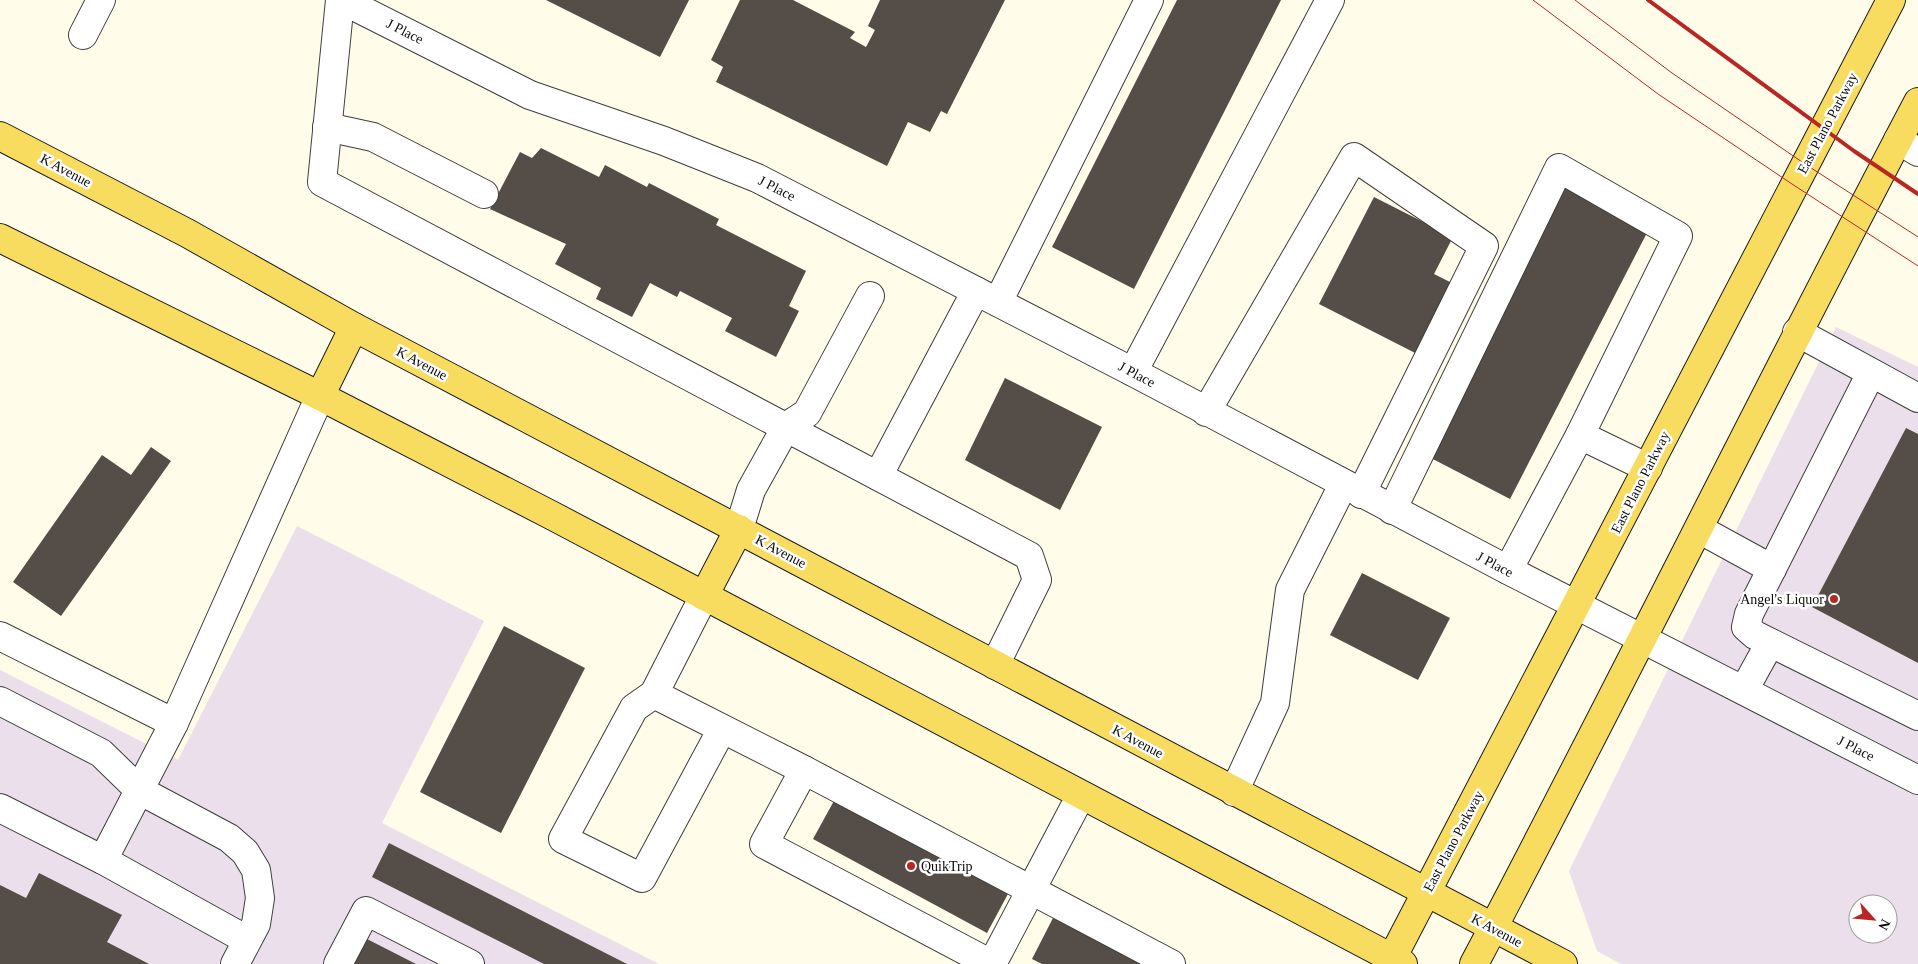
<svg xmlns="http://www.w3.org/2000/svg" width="1918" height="964" font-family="'Times New Roman',serif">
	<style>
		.industrial { fill: #eadfea; fill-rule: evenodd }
		.building { fill: #544d48 }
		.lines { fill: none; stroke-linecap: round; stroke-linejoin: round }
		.minor-casing { stroke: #3e3e3e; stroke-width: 30 }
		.major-casing { stroke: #1c1c1c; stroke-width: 30 }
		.minor { stroke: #fff; stroke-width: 28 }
		.major { stroke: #f8dc60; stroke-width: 28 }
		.tram { stroke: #b92725; stroke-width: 1 }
		.rail { stroke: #b92725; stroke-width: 4 }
		.poi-dot { fill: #b92725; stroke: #fff; stroke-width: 2 }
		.labels { text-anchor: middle; stroke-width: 5; stroke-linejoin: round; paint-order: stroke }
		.street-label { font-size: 14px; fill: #0b0b0b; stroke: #fff }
		.poi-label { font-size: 14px; fill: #0b0b0b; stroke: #fff; text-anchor: end }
	</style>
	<rect width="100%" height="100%" fill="#fffce9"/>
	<g class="industrial">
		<path d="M 1836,327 L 1918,367 L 1918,964 L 1621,964 L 1597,951 L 1569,871 ZM 1858,904 L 1888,904 L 1888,934 L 1858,934 Z"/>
		<polygon points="297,526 484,621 382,823 659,964 0,964 0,670 178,760"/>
	</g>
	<g class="building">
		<polygon points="546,0 689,0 660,57"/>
		<polygon points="740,0 793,0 855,32 850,38 866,47 875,30 868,26 880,0 1005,0 947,114 941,111 930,132 908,122 887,166 716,82 723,67 711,60"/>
		<polygon points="1177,0 1281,0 1134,289 1052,247"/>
		<polygon points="541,148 599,177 605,165 647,187 649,183 719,219 716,225 806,271 789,306 799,311 776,357 725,331 732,318 680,291 677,297 650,283 632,317 596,299 601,288 555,264 566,244 490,209 520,152 532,158"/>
		<polygon points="1568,183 1651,225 1510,499 1427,456"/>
		<polygon points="1374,197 1453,237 1434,274 1458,286 1423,357 1319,304"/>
		<polygon points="1005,378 1102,427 1060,510 965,460"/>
		<polygon points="1906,428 1918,434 1918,663 1812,607"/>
		<polygon points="151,447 171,461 61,616 13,582 102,455 131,475"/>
		<polygon points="1362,573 1450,618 1418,680 1330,635"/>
		<polygon points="504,626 585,668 501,833 420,792"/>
		<polygon points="835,799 1009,892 987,933 813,839"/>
		<polygon points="389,843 627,964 544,964 372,877"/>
		<polygon points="39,873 122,915 107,942 149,964 0,964 0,885 26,898"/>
		<polygon points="1053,918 1144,964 1042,964 1032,959"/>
		<polygon points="365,938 416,964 352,964"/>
	</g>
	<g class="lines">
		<defs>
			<g id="minor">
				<polyline points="340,0 322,182 1029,556 1037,580 995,665"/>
				<polyline points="342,0 530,95 664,141 757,178 1133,372 1508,570 1918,780"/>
				<polyline points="83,35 101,0"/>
				<polyline points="327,127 373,137 484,194"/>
				<polyline points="1898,140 1918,152"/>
				<polyline points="998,302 1149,0"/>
				<polyline points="1797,332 1918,398"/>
				<polyline points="1133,372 1330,0"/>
				<polyline points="1871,373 1749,614 1746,627 1755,635 1918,716"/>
				<polyline points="1206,412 1354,157 1484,246 1361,494"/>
				<polyline points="1580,435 1648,468"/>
				<polyline points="878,476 976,291"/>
				<polyline points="1392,510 1559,168 1678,236 1580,435 1508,570"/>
				<polyline points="739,529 751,490 786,427 807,413 870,296"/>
				<polyline points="1699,529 1772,569"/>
				<polyline points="0,636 174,723 320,396"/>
				<polyline points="1744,690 1770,643"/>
				<polyline points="654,694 704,596"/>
				<polyline points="0,701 101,753 139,790 229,838 245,852 256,870 260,898 256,924 235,964"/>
				<polyline points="722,729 642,878 563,839 634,708 654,694 804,770 764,844 991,964"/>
				<polyline points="804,770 1171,964"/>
				<polyline points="1234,792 1275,703 1290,590 1343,485"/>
				<polyline points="0,808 103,860 247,940"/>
				<polyline points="103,860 174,723"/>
				<polyline points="338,964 366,911 470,964"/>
				<polyline points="992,964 1081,795"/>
			</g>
			<g id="major">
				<polyline points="0,136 187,233 354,327 1563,964"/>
				<polyline points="0,238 320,396 551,515 1403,964"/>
				<polyline points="320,396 354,327"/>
				<polyline points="704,596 739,529"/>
				<polyline points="1389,964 1891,0"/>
				<path d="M 1474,964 C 1625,678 1767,388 1918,102"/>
			</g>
		</defs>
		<use href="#minor" class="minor-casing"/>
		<use href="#major" class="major-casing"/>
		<use href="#minor" class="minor"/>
		<use href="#major" class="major"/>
		<g class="tram">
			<polyline points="1533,0 1658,94 1792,184 1918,266"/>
			<polyline points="1575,0 1672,73 1805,164 1918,237"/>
		</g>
		<polyline class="rail" points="1648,0 1854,151 1918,194"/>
	</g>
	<g class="poi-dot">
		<circle cx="1834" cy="599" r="5"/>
		<circle cx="911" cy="866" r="5"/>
	</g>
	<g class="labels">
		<g class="street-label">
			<text transform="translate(405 31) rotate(27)" y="5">J Place</text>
			<text transform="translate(1827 123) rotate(-62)" y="5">East Plano Parkway</text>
			<text transform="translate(66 170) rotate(28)" y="5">K Avenue</text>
			<text transform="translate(777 188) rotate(27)" y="5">J Place</text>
			<text transform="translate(422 363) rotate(28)" y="5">K Avenue</text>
			<text transform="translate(1137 374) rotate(28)" y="5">J Place</text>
			<text transform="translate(1640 482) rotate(-63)" y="5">East Plano Parkway</text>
			<text transform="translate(781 551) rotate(28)" y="5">K Avenue</text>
			<text transform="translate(1495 564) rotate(28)" y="5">J Place</text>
			<text transform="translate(1138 741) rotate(28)" y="5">K Avenue</text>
			<text transform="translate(1856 748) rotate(27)" y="5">J Place</text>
			<text transform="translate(1453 841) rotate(-62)" y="5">East Plano Parkway</text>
			<text transform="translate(1497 930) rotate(28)" y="5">K Avenue</text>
		</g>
		<g class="poi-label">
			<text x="1824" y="604">Angel's Liquor</text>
			<text x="921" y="871" text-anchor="start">QuikTrip</text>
		</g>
	</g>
	<g transform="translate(1873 919) rotate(117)"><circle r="24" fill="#ffffff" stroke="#9d9d9d"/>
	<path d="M0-4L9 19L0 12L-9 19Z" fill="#b92725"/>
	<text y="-8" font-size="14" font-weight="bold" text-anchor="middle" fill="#0b0b0b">N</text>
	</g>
</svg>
